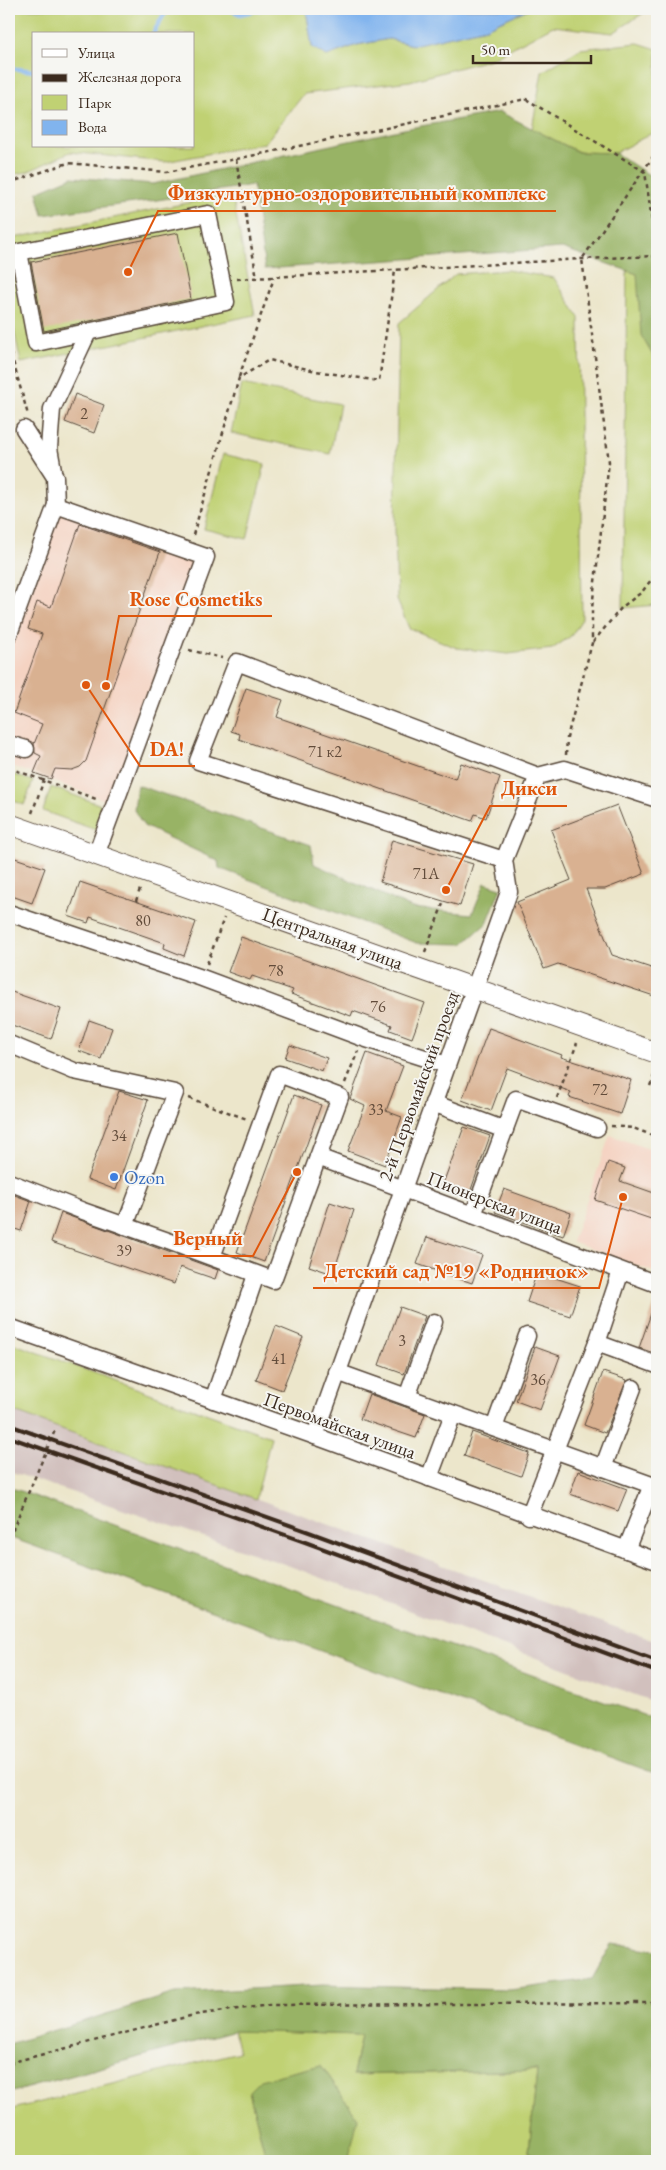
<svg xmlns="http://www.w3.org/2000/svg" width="666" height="2170" font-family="'EB Garamond',serif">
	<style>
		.built { fill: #f5d3c2 }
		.industrial { fill: #d1c0bd }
		.green { fill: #c0d173; stroke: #7e7e48; fill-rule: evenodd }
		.forest { fill: #98b365; stroke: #6a6e42 }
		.water { fill: #81b4ee; stroke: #5e6f86 }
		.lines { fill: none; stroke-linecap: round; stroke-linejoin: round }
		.stream { stroke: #81b4ee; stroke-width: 4.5 }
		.building { fill: #d9b191 }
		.minor-casing { stroke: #564638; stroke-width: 19 }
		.major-casing { stroke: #564638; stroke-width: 22 }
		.path { stroke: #564638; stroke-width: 2.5; stroke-dasharray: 4 4; stroke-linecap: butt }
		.minor { stroke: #fff; stroke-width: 16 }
		.major { stroke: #fff; stroke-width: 20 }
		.rail { stroke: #3b2a1e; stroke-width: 4 }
		.shop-dot { fill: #3f7fe0; stroke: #f6f6f2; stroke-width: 2 }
		.labels { text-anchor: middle; stroke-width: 4; stroke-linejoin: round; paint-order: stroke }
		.number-label { font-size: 16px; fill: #624c3b }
		.street-label { font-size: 19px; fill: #3b2a1e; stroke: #f6f6f2 }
		.shop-label { font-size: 19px; fill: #366cbe; stroke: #f6f6f2; text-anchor: start }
		.leader { fill: none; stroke: #df570d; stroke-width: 2 }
		.callout-dot { fill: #df570d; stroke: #f6f6f2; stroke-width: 2 }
		.callout-label { font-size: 20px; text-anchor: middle; font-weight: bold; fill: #df570d; stroke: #f6f6f2; stroke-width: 4; stroke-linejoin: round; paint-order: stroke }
	</style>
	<rect width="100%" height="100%" fill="#f6f6f2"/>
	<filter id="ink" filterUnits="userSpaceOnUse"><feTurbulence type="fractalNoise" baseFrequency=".02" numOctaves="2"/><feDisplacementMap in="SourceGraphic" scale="10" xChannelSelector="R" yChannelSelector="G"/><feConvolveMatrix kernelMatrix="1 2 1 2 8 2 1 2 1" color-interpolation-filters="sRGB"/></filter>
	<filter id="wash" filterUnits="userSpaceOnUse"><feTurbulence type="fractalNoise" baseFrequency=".0096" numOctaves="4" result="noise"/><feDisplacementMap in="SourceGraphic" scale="20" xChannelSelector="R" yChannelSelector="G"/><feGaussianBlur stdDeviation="1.12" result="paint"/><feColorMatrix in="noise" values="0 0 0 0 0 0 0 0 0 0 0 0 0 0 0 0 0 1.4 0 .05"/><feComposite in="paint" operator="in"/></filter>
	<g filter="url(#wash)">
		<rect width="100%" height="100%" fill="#ece6cb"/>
		<g class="built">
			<polygon points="60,511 197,560 113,803 9,765 9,646"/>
			<polygon points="610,1135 657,1152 657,1273 572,1242"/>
		</g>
		<polygon class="industrial" points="9,1410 657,1642 657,1703 287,1565 9,1471"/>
		<g class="green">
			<path d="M 9,9 L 306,9 L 312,47 L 327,56 L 357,45 L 389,39 L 413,45 L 486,28 L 528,9 L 640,9 L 645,12 L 613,33 L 553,26 L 491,59 L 410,81 L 304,94 L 265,143 L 165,162 L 70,152 L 27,172 L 9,175 ZM 34,34 L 194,34 L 194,146 L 34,146 Z"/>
			<polygon points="638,43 657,49 656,131 615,153 579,152 532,129 542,72 580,49"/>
			<polygon points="657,191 657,605 623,608 627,273"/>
			<polygon points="232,194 255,315 21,363 9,305 9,239"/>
			<polygon points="507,270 554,278 579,317 582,619 571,636 552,649 508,654 457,648 409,628 397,600 395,527 399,323 456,274"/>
			<polygon points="242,384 340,404 330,454 231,433"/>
			<polygon points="223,454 265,464 247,539 204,529"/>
			<polygon points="9,773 33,781 24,805 9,799"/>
			<polygon points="51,787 107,807 100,826 96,830 43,811"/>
			<polygon points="9,1342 271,1437 256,1499 9,1410"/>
			<polygon points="234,2031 361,2035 353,2075 537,2070 529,2152 547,2161 348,2161 350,2155 249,2091 267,2161 9,2161 9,2110 239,2052"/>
		</g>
		<g class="forest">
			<polygon points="500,112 578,152 615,153 657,180 657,363 641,335 637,274 562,248 265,269 253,185 157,200 43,215 37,192 72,177 153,184 404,129"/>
			<polygon points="137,785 311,845 314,864 412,908 472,914 485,883 501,888 487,923 463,944 417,943 219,868 218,861 144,826 134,810"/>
			<polygon points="9,1487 657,1720 657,1774 9,1537"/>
			<polygon points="612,1944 657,1950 657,2161 547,2161 529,2152 537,2070 353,2075 361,2035 234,2031 9,2093 9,2044 175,1993 323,1985 510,1990 592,1979"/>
			<polygon points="321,2065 358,2118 348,2161 267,2161 249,2091 260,2080"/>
		</g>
		<polygon class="water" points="306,9 528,9 486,28 413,45 389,39 357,45 327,56 312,47"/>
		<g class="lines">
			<g class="stream">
				<polyline points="228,9 240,14 262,9"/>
				<polyline points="153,34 163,16 170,9"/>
				<polyline points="9,68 34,71"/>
			</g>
		</g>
		<g id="blocks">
			<g class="building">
				<polygon points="178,233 191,299 44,331 31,262"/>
				<polygon points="75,394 104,405 94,433 65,422"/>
				<polygon points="80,524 160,552 86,761 80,767 72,770 55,769 51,779 34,773 41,756 35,753 34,744 42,724 14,713 42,634 28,629 37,602 51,607"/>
				<polygon points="246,688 283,700 277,717 455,779 461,763 500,777 486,818 475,814 472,821 239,739 240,734 231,731"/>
				<polygon points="617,805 644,874 605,889 586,889 612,955 657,970 657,997 558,964 544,969 517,902 571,880 551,830"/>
				<polygon points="392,840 473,864 460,906 380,882"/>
				<polygon points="9,856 45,868 32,903 9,895"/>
				<polygon points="80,882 196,922 184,956 164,948 165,943 90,917 88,923 68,916"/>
				<polygon points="241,937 425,1003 412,1038 390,1030 392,1025 353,1011 351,1016 291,994 293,990 252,976 250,980 228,972"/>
				<polygon points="9,991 61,1009 51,1039 9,1024"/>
				<polygon points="89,1020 112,1028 101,1059 79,1051"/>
				<polygon points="489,1028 562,1055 561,1057 631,1080 620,1114 569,1097 571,1092 507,1068 491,1111 462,1100"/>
				<polygon points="290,1045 327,1058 322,1071 285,1058"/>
				<polygon points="367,1053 403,1066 386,1111 402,1117 385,1165 348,1151 365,1106 350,1099"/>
				<polygon points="119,1091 148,1100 116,1190 87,1179"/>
				<polygon points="294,1095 321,1105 264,1262 237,1252"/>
				<polygon points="464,1127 490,1136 468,1198 441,1189"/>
				<polygon points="608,1162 625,1168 620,1181 657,1194 657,1221 595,1200"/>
				<polygon points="504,1189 571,1213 563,1236 495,1212"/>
				<polygon points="9,1193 31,1201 21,1231 9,1227"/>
				<polygon points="330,1202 354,1210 333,1274 309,1266"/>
				<polygon points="61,1213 218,1270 215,1279 180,1267 174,1284 51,1242"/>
				<polygon points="427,1237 482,1255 472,1283 417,1264"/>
				<polygon points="537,1272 580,1286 570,1316 527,1302"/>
				<polygon points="655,1302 657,1302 657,1354 639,1348"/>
				<polygon points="400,1307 425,1316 404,1374 379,1365"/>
				<polygon points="276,1326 303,1337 282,1390 256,1380"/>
				<polygon points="535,1347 560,1356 540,1410 516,1401"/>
				<polygon points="603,1372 627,1380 605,1433 584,1425"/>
				<polygon points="369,1394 425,1414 416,1438 360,1419"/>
				<polygon points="472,1432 529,1453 521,1476 464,1456"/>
				<polygon points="578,1471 627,1489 618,1511 570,1494"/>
			</g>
		</g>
	</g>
	<g filter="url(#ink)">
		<use href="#blocks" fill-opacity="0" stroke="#564638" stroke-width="1"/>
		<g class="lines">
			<defs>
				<g id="minor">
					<polygon points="208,214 226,302 36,343 19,252"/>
					<polyline points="53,470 49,448 52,409 88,332"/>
					<polyline points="56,505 206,557 96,855"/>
					<polyline points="9,634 56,505 55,477 24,429"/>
					<polyline points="9,744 26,749"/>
					<polyline points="504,860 198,761 237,662 538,776"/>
					<polyline points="9,913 202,978 363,1038 447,1065"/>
					<polyline points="9,1044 74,1071 175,1093 125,1226"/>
					<polyline points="433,1103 505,1130"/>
					<polyline points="318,1157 657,1284"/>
					<polyline points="9,1182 83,1211 168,1241 273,1280 340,1097 279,1074 212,1257"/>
					<polyline points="473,1215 516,1099 597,1128"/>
					<polyline points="9,1327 315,1436 657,1561"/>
					<polyline points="597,1343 657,1365"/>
					<polyline points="337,1372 657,1487"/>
					<polyline points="407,1397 434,1322"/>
					<polyline points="213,1400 256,1275"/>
					<polyline points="494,1428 527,1336"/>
					<polyline points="315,1436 509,892 504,860 538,776 565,769 657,799"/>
					<polyline points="603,1468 633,1388"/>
					<polyline points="429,1478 453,1414"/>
					<polyline points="529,1516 597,1343 621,1271"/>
					<polyline points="626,1550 652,1485"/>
				</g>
				<polyline id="major" points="9,824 657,1053"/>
			</defs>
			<use href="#minor" class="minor-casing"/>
			<use href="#major" class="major-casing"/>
			<g class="path">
				<polyline points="236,159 257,278"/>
				<polyline points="9,183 68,163 166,172 236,159 526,99 645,172 657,256"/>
				<polyline points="237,279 582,259 656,256"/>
				<polyline points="9,347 28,415"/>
				<polyline points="239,377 274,278"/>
				<polyline points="193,535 239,378 269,360 316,371 379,381 395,271"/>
				<polyline points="593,642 622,607 642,592 657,572"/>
				<polyline points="189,650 222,658"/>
				<polyline points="566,755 567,738 592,643 592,608 609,462 582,259 657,151"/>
				<polyline points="9,768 99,800"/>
				<polyline points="32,813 45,777"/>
				<polyline points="136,901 140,889"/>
				<polyline points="425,952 444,901"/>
				<polyline points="207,964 224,918"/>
				<polyline points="345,1083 358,1051"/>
				<polyline points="650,1086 656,1071"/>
				<polyline points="189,1098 247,1119"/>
				<polyline points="557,1098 577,1043"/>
				<polyline points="611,1126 633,1128 657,1137"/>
				<polyline points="9,1538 56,1428"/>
				<polyline points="9,2063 194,2015 269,2005 657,2003"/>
			</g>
			<use href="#minor" class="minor"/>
			<use href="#major" class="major"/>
			<g class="rail">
				<polyline points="9,1425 309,1532 657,1661"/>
				<polyline points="9,1437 305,1542 657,1672"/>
			</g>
		</g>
	</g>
	<circle class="shop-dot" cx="114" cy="1177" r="5"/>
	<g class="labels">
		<g class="number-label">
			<text x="84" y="419">2</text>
			<text x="325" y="757">71 к2</text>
			<text x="426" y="879">71А</text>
			<text x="143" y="926">80</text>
			<text x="276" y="976">78</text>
			<text x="378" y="1012">76</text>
			<text x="600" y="1095">72</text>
			<text x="376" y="1115">33</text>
			<text x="119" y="1141">34</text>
			<text x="124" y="1256">39</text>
			<text x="402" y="1346">3</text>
			<text x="279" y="1364">41</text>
			<text x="538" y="1385">36</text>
		</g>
		<g class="street-label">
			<text transform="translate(333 938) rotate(20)" y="7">Центральная улица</text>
			<text transform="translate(418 1086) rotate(-70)" y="7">2-й Первомайский проезд</text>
			<text transform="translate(495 1202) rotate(21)" y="7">Пионерская улица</text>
			<text transform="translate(340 1425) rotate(20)" y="7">Первомайская улица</text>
		</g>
		<g class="shop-label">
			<text x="124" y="1184">Ozon</text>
		</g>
	</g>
	<path class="leader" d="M128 272L158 211H556M106 686L119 616H272M86 685L140 766H195M446 890L490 806H567M297 1172L253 1256H163M623 1197L599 1288H313"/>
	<g class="callout-dot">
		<circle cx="128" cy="272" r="5"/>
		<circle cx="106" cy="686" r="5"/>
		<circle cx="86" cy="685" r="5"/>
		<circle cx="446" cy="890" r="5"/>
		<circle cx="297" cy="1172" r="5"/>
		<circle cx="623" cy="1197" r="5"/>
	</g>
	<g class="callout-label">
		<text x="357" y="200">Физкультурно-оздоровительный комплекс</text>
		<text x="196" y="606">Rose Cosmetiks</text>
		<text x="167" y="756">DA!</text>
		<text x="529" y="795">Дикси</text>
		<text x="208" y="1245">Верный</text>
		<text x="456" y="1278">Детский сад №19 «Родничок»</text>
	</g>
	<rect width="666" height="2170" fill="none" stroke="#f6f6f2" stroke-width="30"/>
	<rect x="32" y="32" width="162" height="115" fill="#f6f6f2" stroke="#aba49d"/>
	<rect x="42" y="49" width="25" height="8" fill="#ffffff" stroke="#aba49d"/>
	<text x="78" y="58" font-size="15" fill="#3b2a1e">Улица</text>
	<rect x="42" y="74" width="25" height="8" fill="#3b2a1e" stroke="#aba49d"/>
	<text x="78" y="82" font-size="15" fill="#3b2a1e">Железная дорога</text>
	<rect x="42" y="95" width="25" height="15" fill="#c0d173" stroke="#aba49d"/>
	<text x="78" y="108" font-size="15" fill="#3b2a1e">Парк</text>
	<rect x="42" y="120" width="25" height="15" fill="#81b4ee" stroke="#aba49d"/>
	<text x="78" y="132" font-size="15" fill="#3b2a1e">Вода</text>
	<path d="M473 55v8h118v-8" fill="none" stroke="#3b2a1e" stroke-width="2.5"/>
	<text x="481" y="55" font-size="15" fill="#3b2a1e" stroke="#f6f6f2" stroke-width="4" paint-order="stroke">50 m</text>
</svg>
